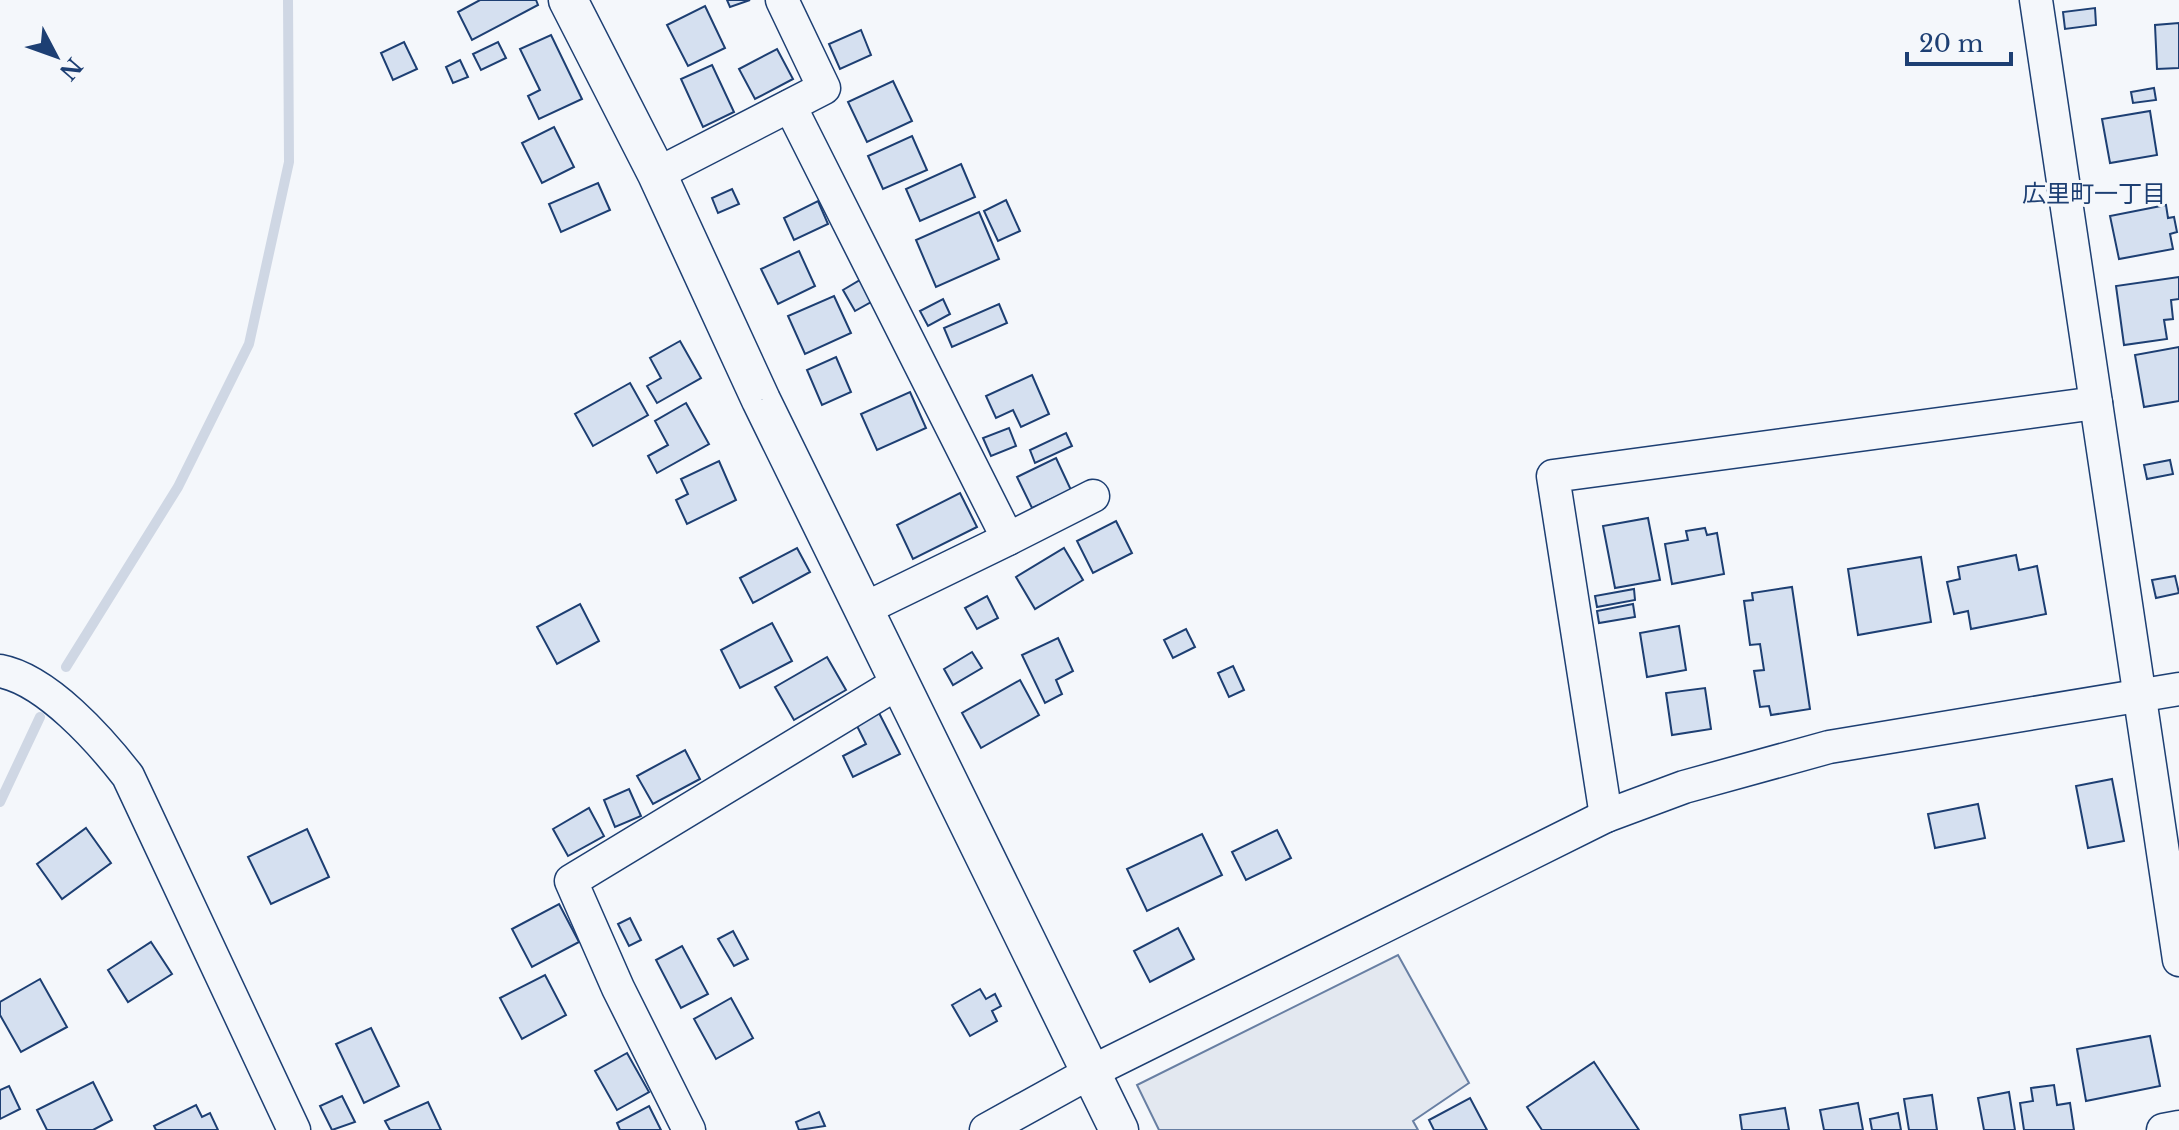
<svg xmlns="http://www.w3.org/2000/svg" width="2179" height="1130" font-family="'Libre Baskerville','Noto Sans JP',serif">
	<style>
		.parking { fill: #e3e8f0; stroke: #687fa3; stroke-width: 2 }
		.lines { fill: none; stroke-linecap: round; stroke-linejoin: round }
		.stream { stroke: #cfd7e4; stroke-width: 10 }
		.building { fill: #d5e0f0; stroke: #1d3f73; stroke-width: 2 }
		.minor-casing { stroke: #1d3f73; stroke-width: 35 }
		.tertiary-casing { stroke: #1d3f73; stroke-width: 41 }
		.minor { stroke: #f4f7fb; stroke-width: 32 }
		.tertiary { stroke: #f4f7fb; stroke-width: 38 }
		.labels { text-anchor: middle; stroke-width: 6; stroke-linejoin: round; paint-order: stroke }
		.neighbourhood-label { font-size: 24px; fill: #1d3f73; stroke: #f4f7fb }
	</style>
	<rect width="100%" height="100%" fill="#f4f7fb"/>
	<polygon class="parking" points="1398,955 1469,1083 1413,1121 1418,1130 1159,1130 1137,1085"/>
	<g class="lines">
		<g class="stream">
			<polyline points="66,667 178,487 249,344 289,162 288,0"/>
			<polyline points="0,802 40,717"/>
		</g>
	</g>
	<g class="building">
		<polygon points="480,0 536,0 538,5 472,40 458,12"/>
		<polygon points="727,0 750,0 730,7"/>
		<polygon points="705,6 725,48 688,66 667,25"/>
		<polygon points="2095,8 2096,25 2065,29 2063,12"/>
		<polygon points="2179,23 2179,68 2157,69 2155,25"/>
		<polygon points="861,30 871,55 840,69 829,44"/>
		<polygon points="551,35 582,99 539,119 528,96 540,90 520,49"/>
		<polygon points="404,42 417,69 393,80 381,53"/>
		<polygon points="498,42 506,58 481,70 473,54"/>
		<polygon points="777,49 793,79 755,99 739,69"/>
		<polygon points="460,60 468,77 453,83 446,67"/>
		<polygon points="712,65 734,112 703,127 681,79"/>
		<polygon points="893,81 912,121 867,142 848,102"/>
		<polygon points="2154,88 2156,100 2133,103 2131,92"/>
		<polygon points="2150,111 2157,155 2110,163 2102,119"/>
		<polygon points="554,127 574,167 542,183 522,143"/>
		<polygon points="912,136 927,170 883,189 868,156"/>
		<polygon points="961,164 975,197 920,221 906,189"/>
		<polygon points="598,183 610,210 561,232 549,204"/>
		<polygon points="732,189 739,204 718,213 712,198"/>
		<polygon points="1006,200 1020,231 998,241 984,211"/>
		<polygon points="818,201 828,224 794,240 784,218"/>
		<polygon points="2166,205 2168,218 2174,217 2177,232 2170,234 2173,249 2119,259 2110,216"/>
		<polygon points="979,212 999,259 936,287 916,240"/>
		<polygon points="799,251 815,286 778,304 761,269"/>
		<polygon points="2179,277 2179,299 2171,300 2173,319 2164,320 2167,339 2124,345 2116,286"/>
		<polygon points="860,280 871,302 855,311 843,290"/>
		<polygon points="834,296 851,333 805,354 788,316"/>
		<polygon points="943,299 950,314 928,326 920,311"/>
		<polygon points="999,304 1007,323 952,347 944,328"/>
		<polygon points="680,341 701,378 657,403 647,386 661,378 650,358"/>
		<polygon points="2179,347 2179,401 2144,407 2135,355"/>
		<polygon points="836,357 851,392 822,405 807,370"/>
		<polygon points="1032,375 1049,414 1021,427 1013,410 996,418 986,396"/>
		<polygon points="630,383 648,415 593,446 575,414"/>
		<polygon points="910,392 926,428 877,450 861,414"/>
		<polygon points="686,403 709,444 657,473 648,456 668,445 655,421"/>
		<polygon points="1009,428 1016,446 991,456 983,438"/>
		<polygon points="1066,433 1072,446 1035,463 1030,450"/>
		<polygon points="1056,458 1071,490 1032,508 1017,477"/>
		<polygon points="2170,460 2173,474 2147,479 2144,465"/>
		<polygon points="719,461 736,500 687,524 676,500 688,494 681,479"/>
		<polygon points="960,493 977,527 913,559 897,525"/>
		<polygon points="1648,518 1660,580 1615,588 1603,526"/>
		<polygon points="1116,521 1132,553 1093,573 1077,541"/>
		<polygon points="1705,528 1707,535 1717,533 1724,574 1672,584 1665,544 1688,540 1686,531"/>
		<polygon points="797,548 810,572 753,603 740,578"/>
		<polygon points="1064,548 1083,580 1035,609 1016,577"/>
		<polygon points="2016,555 2019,570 2037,566 2046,614 1971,629 1968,611 1954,614 1947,582 1960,579 1958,567"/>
		<polygon points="1921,557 1931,622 1858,635 1848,569"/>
		<polygon points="2175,576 2179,593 2156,598 2152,580"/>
		<polygon points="1792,587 1810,709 1771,715 1769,706 1760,707 1754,671 1764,670 1760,644 1750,645 1744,601 1753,600 1752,593"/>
		<polygon points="1634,589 1635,600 1597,607 1595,596"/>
		<polygon points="987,596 998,618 977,629 965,608"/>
		<polygon points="580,604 599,641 557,664 537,627"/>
		<polygon points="1633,604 1635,617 1599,623 1597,611"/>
		<polygon points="772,623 792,661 740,688 721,650"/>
		<polygon points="1679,626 1686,670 1647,677 1640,633"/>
		<polygon points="1186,629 1195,647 1173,658 1164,640"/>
		<polygon points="1058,638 1073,671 1056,680 1062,694 1045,703 1022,655"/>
		<polygon points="972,652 982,668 953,685 944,669"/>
		<polygon points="827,657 846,690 794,720 775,687"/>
		<polygon points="1233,666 1244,690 1229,697 1218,673"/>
		<polygon points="1020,680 1039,715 981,748 962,713"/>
		<polygon points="1705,688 1711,729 1672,735 1666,693"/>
		<polygon points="878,711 900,754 853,777 843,756 866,744 855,722"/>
		<polygon points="685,750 700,779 653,804 637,776"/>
		<polygon points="2112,779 2124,841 2088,848 2076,786"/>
		<polygon points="629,789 641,816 615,827 604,800"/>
		<polygon points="1978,804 1985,838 1935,848 1928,814"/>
		<polygon points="589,808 604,836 568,856 553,829"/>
		<polygon points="86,828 111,863 62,899 37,864"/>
		<polygon points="307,829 329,877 271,904 248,857"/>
		<polygon points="1277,830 1291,858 1246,880 1232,852"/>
		<polygon points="1202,834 1222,875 1147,911 1127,869"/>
		<polygon points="559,904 579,942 532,967 512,929"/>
		<polygon points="630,918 641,940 629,946 618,924"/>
		<polygon points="1178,928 1194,959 1150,982 1134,951"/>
		<polygon points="733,931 748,959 734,966 718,939"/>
		<polygon points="151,942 172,974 128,1002 108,970"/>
		<polygon points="682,946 708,994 681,1008 656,960"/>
		<polygon points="545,975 566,1015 522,1039 500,998"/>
		<polygon points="40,979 67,1027 21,1052 0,1015 0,1002"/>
		<polygon points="980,989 986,999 995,994 1001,1006 992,1011 997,1021 970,1036 952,1005"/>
		<polygon points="731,998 753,1038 716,1059 694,1019"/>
		<polygon points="371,1028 399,1086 364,1103 336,1044"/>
		<polygon points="2150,1036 2160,1086 2086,1101 2077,1049"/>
		<polygon points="627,1053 649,1092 617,1110 595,1071"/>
		<polygon points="1594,1062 1639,1130 1542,1130 1527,1107"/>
		<polygon points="93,1082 112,1120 93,1130 47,1130 37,1110"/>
		<polygon points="2054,1085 2057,1105 2070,1103 2074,1130 2024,1130 2020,1103 2033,1101 2031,1088"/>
		<polygon points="9,1086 20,1109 0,1119 0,1090"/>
		<polygon points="2009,1092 2015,1130 1984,1130 1978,1098"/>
		<polygon points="1932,1095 1937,1130 1909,1130 1904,1099"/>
		<polygon points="342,1096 355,1122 332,1130 320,1106"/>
		<polygon points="1470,1098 1487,1130 1434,1130 1429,1120"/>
		<polygon points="428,1102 441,1130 390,1130 385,1121"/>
		<polygon points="1858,1103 1863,1130 1824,1130 1820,1110"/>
		<polygon points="196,1105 202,1117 210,1113 218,1130 156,1130 154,1126"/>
		<polygon points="649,1106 661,1130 620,1130 617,1123"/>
		<polygon points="1785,1108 1789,1130 1742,1130 1740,1115"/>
		<polygon points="819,1112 825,1126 799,1130 796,1122"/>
		<polygon points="1898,1113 1901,1130 1872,1130 1870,1119"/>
	</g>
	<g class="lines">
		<defs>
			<g id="minor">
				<polyline points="2036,0 2179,960"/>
				<polyline points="790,106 1008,539 866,608"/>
				<polyline points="657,174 824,88 782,0"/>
				<polyline points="1008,539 1093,496"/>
				<path d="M 0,671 C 47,680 100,740 128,776 L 294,1130"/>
				<polyline points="1606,816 1553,476 2096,403"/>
				<polyline points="689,1130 618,988 571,881 901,681"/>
				<polyline points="986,1130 1091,1072 1606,816 1684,787 1829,747 2179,689"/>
				<polyline points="2163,1130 2179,1127"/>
			</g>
			<polyline id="tertiary" points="568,0 657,174 761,400 1119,1130"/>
		</defs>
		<use href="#minor" class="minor-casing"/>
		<use href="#tertiary" class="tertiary-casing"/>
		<use href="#minor" class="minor"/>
		<use href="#tertiary" class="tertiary"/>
	</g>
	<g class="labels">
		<g class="neighbourhood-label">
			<text x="2094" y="202">広里町一丁目</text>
		</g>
	</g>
	<g transform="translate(56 56) rotate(131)" stroke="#f4f7fb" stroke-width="6" paint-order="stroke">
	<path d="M0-6L14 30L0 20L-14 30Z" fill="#1d3f73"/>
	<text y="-12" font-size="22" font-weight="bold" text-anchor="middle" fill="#1d3f73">N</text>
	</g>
	<path d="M1907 52v12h104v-12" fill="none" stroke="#1d3f73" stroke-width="4"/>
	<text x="1919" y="52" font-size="24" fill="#1d3f73" stroke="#f4f7fb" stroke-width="6" paint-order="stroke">20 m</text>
</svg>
